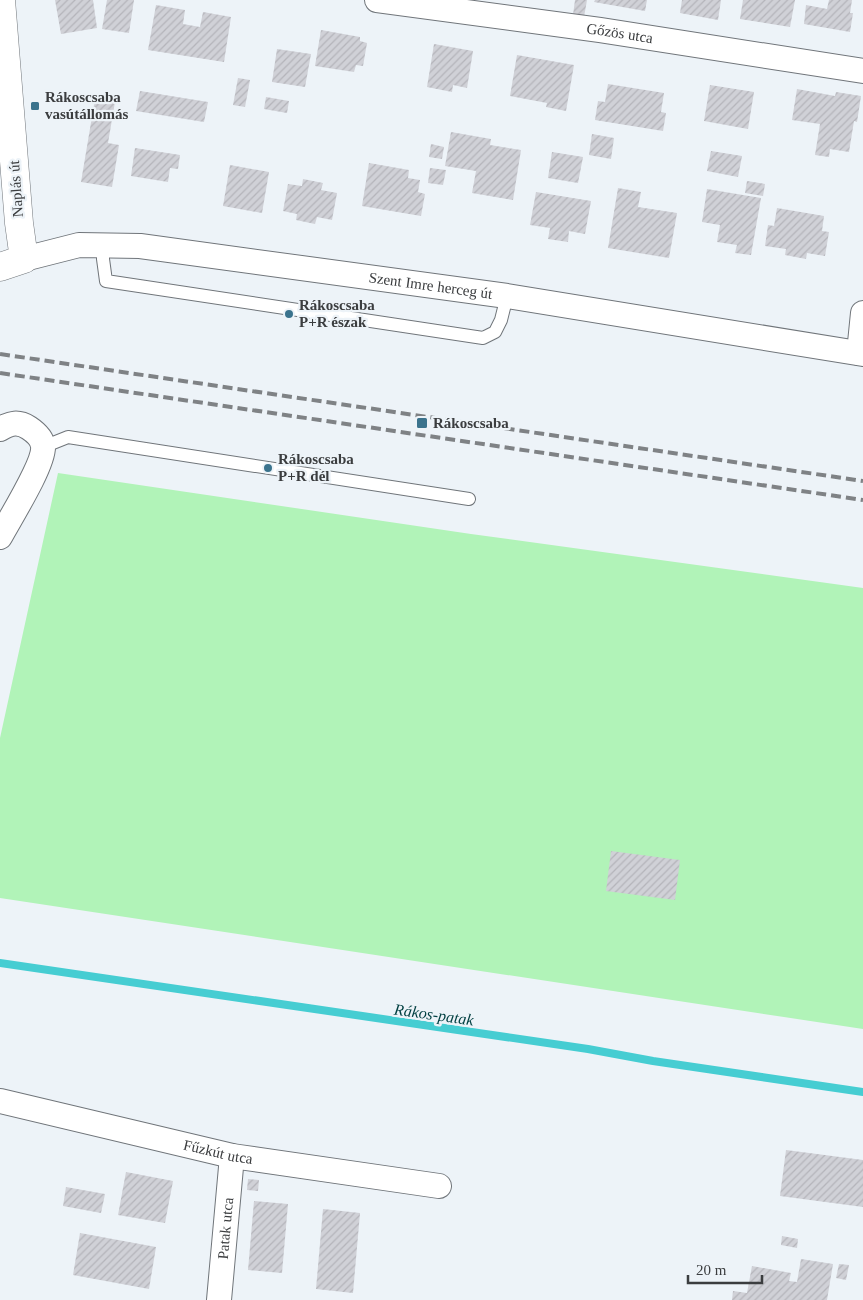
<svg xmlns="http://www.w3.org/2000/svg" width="863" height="1300" font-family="'Times New Roman',serif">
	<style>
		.grass { fill: #b1f3b8 }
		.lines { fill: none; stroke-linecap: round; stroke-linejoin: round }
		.stream { stroke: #46cdd2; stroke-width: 8 }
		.building { fill: url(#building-hatch) }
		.service-casing { stroke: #70757a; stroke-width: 14 }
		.minor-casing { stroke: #70757a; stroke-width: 26 }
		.tertiary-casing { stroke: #70757a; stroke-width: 29 }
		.service { stroke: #fff; stroke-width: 12 }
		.minor { stroke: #fff; stroke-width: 24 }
		.tertiary { stroke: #fff; stroke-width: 28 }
		.rail { stroke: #7f8285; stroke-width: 4; stroke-dasharray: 10 5; stroke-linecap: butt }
		.poi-dot { fill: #3b738d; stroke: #edf3f8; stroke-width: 2 }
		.labels { text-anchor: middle; stroke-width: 4.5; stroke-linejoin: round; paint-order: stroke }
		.street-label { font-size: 15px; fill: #3b3d3f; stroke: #edf3f8 }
		.poi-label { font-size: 15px; font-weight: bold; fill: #3b3d3f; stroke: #edf3f8; text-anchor: start }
		.water-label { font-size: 16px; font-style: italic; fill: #003f41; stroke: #edf3f8 }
	</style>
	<defs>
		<pattern id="building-hatch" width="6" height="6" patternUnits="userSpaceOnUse" patternTransform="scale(1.25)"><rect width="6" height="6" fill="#d0d1d7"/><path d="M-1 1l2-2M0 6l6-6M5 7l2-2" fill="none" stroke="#b4b4ba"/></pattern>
	</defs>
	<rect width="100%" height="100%" fill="#edf3f8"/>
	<polygon class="grass" points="58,473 471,534 863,588 863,1029 0,898 0,738"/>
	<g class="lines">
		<polyline class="stream" points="0,963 588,1049 653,1061 863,1092"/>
	</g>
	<g class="building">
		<polygon points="55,0 93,0 97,28 61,34"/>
		<polygon points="107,0 134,0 129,33 102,29"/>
		<polygon points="575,0 587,0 584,17 573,15"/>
		<polygon points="595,0 647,0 645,11 594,2"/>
		<polygon points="682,0 721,0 718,20 680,13"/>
		<polygon points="743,0 795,0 790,27 740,19"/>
		<polygon points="829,0 852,0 850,13 853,13 850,32 804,24 806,5 827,9"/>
		<polygon points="156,5 185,10 183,24 200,27 203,12 231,17 224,62 148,50"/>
		<polygon points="321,30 360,37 360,41 367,43 363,66 356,65 354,72 315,66"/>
		<polygon points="434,44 473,51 467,88 453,85 452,92 427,87"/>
		<polygon points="277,49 311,54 305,87 272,82"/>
		<polygon points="517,55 574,65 566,111 546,107 547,103 510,96"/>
		<polygon points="238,78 250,80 245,107 233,105"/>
		<polygon points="608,84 664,93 661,112 666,113 663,131 595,120 598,101 605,102"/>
		<polygon points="710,85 754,92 748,129 704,121"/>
		<polygon points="797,89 835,96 836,92 861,96 857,122 854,121 849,152 830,149 829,157 815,155 820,124 792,120"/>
		<polygon points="140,91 208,102 204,122 136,111"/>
		<polygon points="96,93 116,96 108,143 119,145 112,187 81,182"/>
		<polygon points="266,97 289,101 287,113 264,109"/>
		<polygon points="451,132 491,139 490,145 521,150 513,200 472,193 476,171 445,166"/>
		<polygon points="592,134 614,138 611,159 589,155"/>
		<polygon points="431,144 444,147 442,159 429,157"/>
		<polygon points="135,148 180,155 178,169 170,168 168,182 131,176"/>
		<polygon points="711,151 742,156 738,177 707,171"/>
		<polygon points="552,152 583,157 578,183 548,178"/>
		<polygon points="369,163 409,170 408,178 420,180 418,192 425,194 421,216 362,206"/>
		<polygon points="230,165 269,172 262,213 223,206"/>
		<polygon points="430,168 446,170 443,185 428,183"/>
		<polygon points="303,179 323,183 321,190 337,193 332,220 317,217 315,224 296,220 297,214 283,211 288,184 302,186"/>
		<polygon points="747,181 765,184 763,196 745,193"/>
		<polygon points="618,188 641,192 638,207 677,213 669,258 608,248"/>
		<polygon points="707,189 761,198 751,255 735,253 737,245 717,242 720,225 702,222"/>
		<polygon points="536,192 591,201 585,234 569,231 568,242 548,239 550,228 530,225"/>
		<polygon points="777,208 824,216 822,231 829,232 825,256 807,253 806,259 785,255 786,249 765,246 768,225 774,226"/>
		<polygon points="611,851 680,860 675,900 606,891"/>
		<polygon points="786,1150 863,1160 863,1207 780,1196"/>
		<polygon points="126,1172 173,1181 165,1223 118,1215"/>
		<polygon points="248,1179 259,1180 258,1191 247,1190"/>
		<polygon points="66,1187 105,1194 101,1213 63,1206"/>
		<polygon points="254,1201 288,1204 282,1273 248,1270"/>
		<polygon points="323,1209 360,1213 353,1293 316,1289"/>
		<polygon points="80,1233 156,1247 149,1289 73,1275"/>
		<polygon points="782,1236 798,1239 797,1248 781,1245"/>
		<polygon points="801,1259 833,1264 827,1300 732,1300 733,1291 747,1293 752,1266 791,1273 789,1281 797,1282"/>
		<polygon points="839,1264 849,1265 846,1280 836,1278"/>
	</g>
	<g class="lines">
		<defs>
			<g id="service">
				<polyline points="103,244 103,259 106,281 483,338 495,332 501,320 507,296"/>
				<polyline points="43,447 68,437 469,499"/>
			</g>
			<g id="minor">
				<path id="s1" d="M 377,0 L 600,30 L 863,71"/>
				<path id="s2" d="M 24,259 L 79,245 L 140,246 L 507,296 L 863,354"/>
				<polyline points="859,353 863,313"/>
				<path d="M 0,429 C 11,423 18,421 29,428 C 35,432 42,438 43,446 C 45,463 9,520 0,537"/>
				<path id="s3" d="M 0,1101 L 232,1156 L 439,1186"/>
				<path id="s4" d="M 219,1300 L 232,1156"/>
			</g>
			<polyline id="tertiary" points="0,267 24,259 19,223 1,0"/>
		</defs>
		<use href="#service" class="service-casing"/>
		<use href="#minor" class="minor-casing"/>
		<use href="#tertiary" class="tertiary-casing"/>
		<use href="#service" class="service"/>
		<use href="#minor" class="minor"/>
		<use href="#tertiary" class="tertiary"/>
		<g class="rail">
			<polyline points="0,354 863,481"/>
			<polyline points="0,373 863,500"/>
		</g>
	</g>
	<g class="poi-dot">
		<rect x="30" y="101" width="10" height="10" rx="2.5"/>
		<circle cx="289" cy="314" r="5"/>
		<rect x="416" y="417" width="12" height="12" rx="2.5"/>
		<circle cx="268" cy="468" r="5"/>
	</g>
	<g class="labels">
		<g class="street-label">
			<text dy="5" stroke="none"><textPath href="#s1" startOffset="245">Gőzös utca</textPath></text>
			<text transform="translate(16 189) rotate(-94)" y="5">Naplás út</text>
			<text dy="5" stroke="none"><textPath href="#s2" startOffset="411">Szent Imre herceg út</textPath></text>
			<text dy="5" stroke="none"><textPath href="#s3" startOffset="224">Fűzkút utca</textPath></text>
			<text dy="5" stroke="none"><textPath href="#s4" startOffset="72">Patak utca</textPath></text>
		</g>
		<g class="poi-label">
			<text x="45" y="102">Rákoscsaba<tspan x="45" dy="17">vasútállomás</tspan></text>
			<text x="299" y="310">Rákoscsaba<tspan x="299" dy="17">P+R észak</tspan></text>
			<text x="433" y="428">Rákoscsaba</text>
			<text x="278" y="464">Rákoscsaba<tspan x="278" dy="17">P+R dél</tspan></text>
		</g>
		<g class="water-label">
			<text transform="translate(434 1014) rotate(8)" y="6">Rákos-patak</text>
		</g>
	</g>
	<path d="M688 1275v8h74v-8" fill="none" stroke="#3b3d3f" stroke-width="2.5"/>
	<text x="696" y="1275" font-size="15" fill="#3b3d3f" stroke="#edf3f8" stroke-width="4" paint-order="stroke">20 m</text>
</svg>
